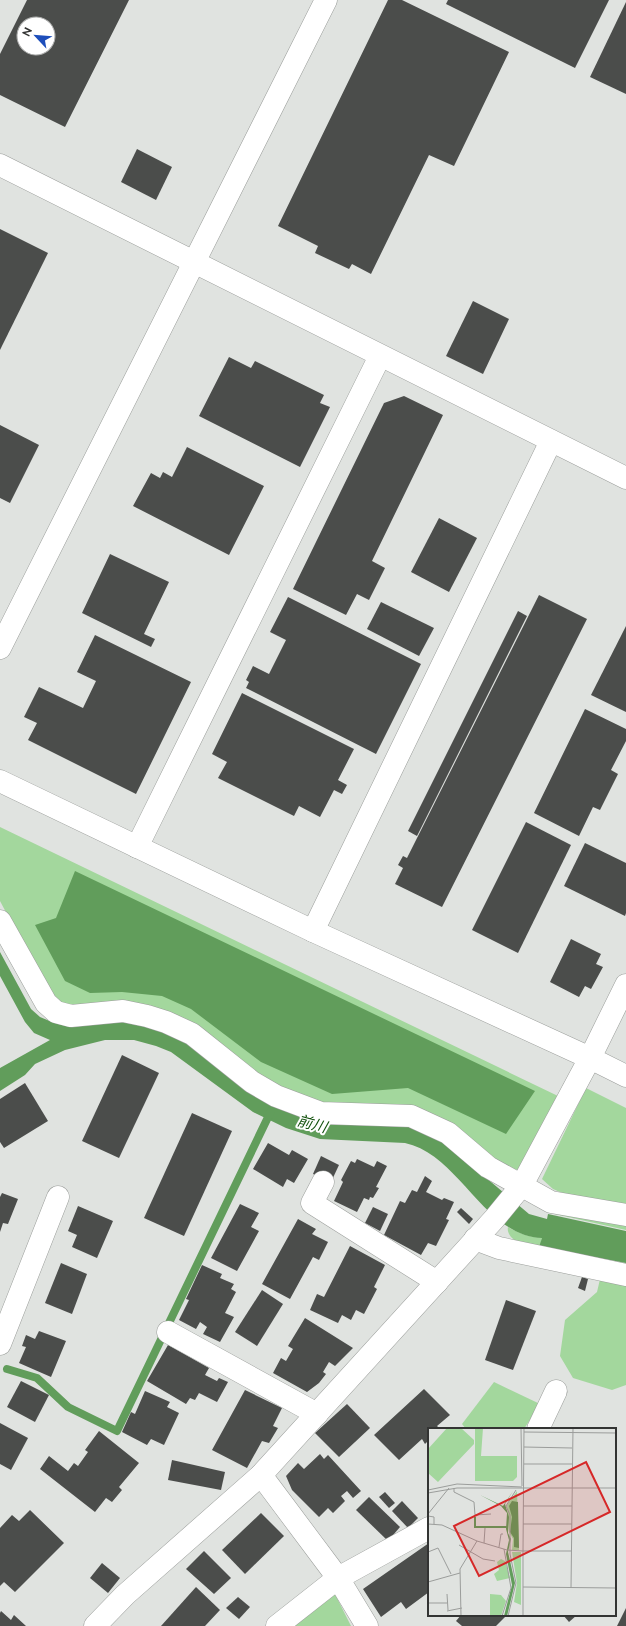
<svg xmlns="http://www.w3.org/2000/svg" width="626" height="1626" font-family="Raleway,'Noto Sans JP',sans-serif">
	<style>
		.green { fill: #a3d79d }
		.water { fill: #619d5b }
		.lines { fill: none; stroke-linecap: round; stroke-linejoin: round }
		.stream { stroke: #619d5b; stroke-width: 8 }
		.building { fill: #4b4d4b; fill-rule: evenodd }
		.minor-casing { stroke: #9b9e9b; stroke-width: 23 }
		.tertiary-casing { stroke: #9b9e9b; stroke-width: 23 }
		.minor { stroke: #fff; stroke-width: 22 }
		.tertiary { stroke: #fff; stroke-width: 22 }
		.labels { text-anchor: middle; stroke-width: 4; stroke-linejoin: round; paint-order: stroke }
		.water-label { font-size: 15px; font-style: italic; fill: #13520e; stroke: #fff }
		.inset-river { fill: none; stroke: #619d5b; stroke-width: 2 }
		.inset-road { fill: none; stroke: #9b9d9b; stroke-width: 1 }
		.view { fill: #d62828; fill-opacity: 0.15; stroke: #d62828; stroke-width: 2 }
		.inset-edge { fill: none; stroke: #333433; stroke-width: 2 }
	</style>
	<rect width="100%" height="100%" fill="#e0e3e0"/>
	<g class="green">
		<polygon points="0,827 558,1096 521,1171 494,1163 328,1105 76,1008 62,1005 51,997 0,901"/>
		<polygon points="586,1088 626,1108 626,1206 569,1196 553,1189 542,1179"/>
		<polygon points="550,1213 626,1225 626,1230"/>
		<path d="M 508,1227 C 518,1233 529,1237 542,1238 L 540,1248 L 626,1263 L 626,1267 C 604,1262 526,1251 512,1238 C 509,1235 507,1231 508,1227 Z"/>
		<polygon points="601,1275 626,1282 626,1385 612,1390 573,1378 560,1356 565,1320 597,1292"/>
		<polygon points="494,1382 540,1404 524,1429 466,1429 462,1424"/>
		<polygon points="335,1594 351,1626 291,1626"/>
	</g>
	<g class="water">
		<polygon points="75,871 535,1091 506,1134 408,1088 332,1094 261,1062 191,1009 162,996 122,992 90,993 65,981 35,925 56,918"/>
		<path d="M 0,952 L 31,1009 L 40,1017 L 52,1022 L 63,1025 L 121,1020 L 152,1024 L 183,1039 L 253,1092 L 408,1124 L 430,1134 L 452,1149 L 529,1214 L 547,1219 L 548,1214 L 626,1231 L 626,1263 L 539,1247 L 542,1238 C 484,1236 459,1154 405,1143 L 320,1139 L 286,1128 L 253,1112 L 171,1052 L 156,1046 L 134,1040 L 105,1040 L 65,1050 L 35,1064 L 25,1075 L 0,1091 L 0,1068 L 50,1040 L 34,1033 L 25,1022 L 0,976 Z"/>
	</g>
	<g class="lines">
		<polyline class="stream" points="7,1369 37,1378 68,1407 117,1431 271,1111"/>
	</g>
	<g class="building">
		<path d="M 27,0 L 129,0 L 65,127 L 0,95 L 0,54 ZM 24,24 L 48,24 L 48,48 L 24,48 Z"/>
		<polygon points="388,0 402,0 509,52 454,166 429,155 371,274 352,264 349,269 315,253 318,246 278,226"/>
		<polygon points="448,0 609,0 575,68 446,4"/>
		<polygon points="626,2 626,94 590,77"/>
		<polygon points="137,149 172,167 156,200 121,182"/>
		<polygon points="0,229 48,253 0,350"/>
		<polygon points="473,301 509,319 483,374 446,356"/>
		<polygon points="229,357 251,368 255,361 324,395 320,403 330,407 300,467 199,416"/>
		<polygon points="404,396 443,415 372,561 385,568 369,600 357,594 346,615 293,589 384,403"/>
		<polygon points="0,425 39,445 10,503 0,498"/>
		<polygon points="187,447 264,486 229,555 133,506 151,473 160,478 163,472 172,477"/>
		<polygon points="439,518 477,538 449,592 411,572"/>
		<polygon points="110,554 169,582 144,634 155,639 151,647 82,613"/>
		<polygon points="539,595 587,619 442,907 395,884 403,868 398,865 403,856 407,858"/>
		<polygon points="288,597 421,664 376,754 246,688 249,682 246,680 253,666 269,674 286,640 270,632"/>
		<polygon points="381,602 434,628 419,656 367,629"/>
		<polygon points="518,611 527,616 417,836 408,831"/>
		<polygon points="626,626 626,712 591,695"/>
		<polygon points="95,635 191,682 136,794 28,740 37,723 24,717 39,687 83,708 96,681 77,672"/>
		<polygon points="242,693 354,749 338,780 347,785 342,794 334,790 320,817 299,806 294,816 218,778 227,762 212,754"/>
		<polygon points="585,709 626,729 626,741 611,770 618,774 600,810 593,807 579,836 534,813"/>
		<polygon points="526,822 571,845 518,953 472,930"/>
		<polygon points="585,843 626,863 626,913 625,916 564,886"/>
		<polygon points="571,939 601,954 596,964 603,967 591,989 585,986 579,997 550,982"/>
		<polygon points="122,1055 159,1073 119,1158 82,1141"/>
		<polygon points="25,1083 48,1121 4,1148 0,1142 0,1099"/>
		<polygon points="192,1113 232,1131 184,1236 144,1218"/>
		<polygon points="268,1143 289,1155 292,1150 308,1159 294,1183 287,1179 283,1187 253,1169"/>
		<polygon points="321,1156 339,1165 331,1182 313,1174"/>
		<polygon points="357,1159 374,1167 377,1161 387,1166 376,1187 379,1188 373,1198 370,1197 369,1200 364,1198 357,1212 334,1201 343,1182 341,1180 351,1161 355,1163"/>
		<polygon points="425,1176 432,1181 426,1192 442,1200 444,1198 454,1202 446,1219 449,1220 436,1246 428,1243 421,1255 384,1235 400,1201 405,1203 412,1190 417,1192"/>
		<polygon points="2,1193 18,1199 8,1224 3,1223 0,1232 0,1197"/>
		<polygon points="240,1204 259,1213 251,1227 259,1231 237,1271 211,1258"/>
		<polygon points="78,1206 113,1221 97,1258 72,1247 77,1235 68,1231"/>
		<polygon points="373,1207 388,1214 380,1231 365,1223"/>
		<polygon points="461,1208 473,1219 469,1224 457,1212"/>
		<polygon points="298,1219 316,1229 312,1234 328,1242 319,1260 313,1257 290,1299 262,1284"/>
		<polygon points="350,1246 385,1265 374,1287 377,1289 364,1314 356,1310 351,1320 342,1315 338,1323 310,1310 317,1294 324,1297"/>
		<polygon points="61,1263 87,1274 72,1314 45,1303"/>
		<polygon points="202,1265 222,1274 220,1278 234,1284 231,1289 236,1292 225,1313 234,1317 220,1342 203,1334 207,1327 200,1322 196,1329 179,1320 189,1300 186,1299"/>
		<polygon points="582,1277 588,1279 585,1291 578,1288"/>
		<polygon points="262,1290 283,1304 257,1346 235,1332"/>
		<polygon points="506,1300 536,1311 513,1370 485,1360"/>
		<polygon points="305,1318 353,1348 335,1366 329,1362 323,1372 326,1374 319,1383 307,1392 273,1373 281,1358 286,1361 293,1349 288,1346"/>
		<polygon points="39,1331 66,1341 51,1377 19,1363 26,1347 22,1346 26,1335 35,1339"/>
		<polygon points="168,1345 209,1368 205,1375 217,1381 219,1378 228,1382 217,1402 199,1393 195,1400 190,1398 186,1404 147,1381"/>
		<polygon points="21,1381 49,1395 35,1422 7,1407"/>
		<polygon points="424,1389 450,1415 437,1426 440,1429 429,1429 429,1440 425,1444 422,1439 399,1460 374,1435"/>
		<polygon points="245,1390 282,1408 273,1426 278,1428 269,1443 262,1441 247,1468 212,1450"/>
		<polygon points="145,1391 170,1402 167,1407 179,1413 164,1445 151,1439 147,1445 122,1432 131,1412 135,1414"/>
		<polygon points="347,1404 370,1428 339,1457 315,1433"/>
		<polygon points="0,1423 28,1438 11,1470 0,1464"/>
		<polygon points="99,1431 139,1463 119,1487 122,1490 112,1502 106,1498 95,1512 40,1469 49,1456 68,1471 74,1463 78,1466 88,1452 85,1450"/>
		<polygon points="320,1454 324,1459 328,1455 361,1491 353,1498 347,1491 341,1496 345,1501 333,1513 328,1508 319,1517 292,1490 286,1476 298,1463 304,1469"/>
		<polygon points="172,1460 225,1472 221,1490 168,1480"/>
		<polygon points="385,1492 395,1503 389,1508 379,1497"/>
		<polygon points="369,1497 400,1527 388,1541 356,1510"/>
		<polygon points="402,1501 418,1518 408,1528 392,1511"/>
		<polygon points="30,1510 64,1543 15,1592 4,1582 0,1586 0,1528 12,1515 19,1521"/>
		<polygon points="261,1513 284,1536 245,1574 222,1550"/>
		<polygon points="429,1543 429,1592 406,1609 401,1602 381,1617 363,1589"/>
		<polygon points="204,1551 231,1578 214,1594 186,1569"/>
		<polygon points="102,1563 120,1578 108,1593 90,1578"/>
		<polygon points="196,1587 220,1610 205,1626 161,1626"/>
		<polygon points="238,1597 250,1607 239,1619 226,1608"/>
		<polygon points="626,1608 626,1626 617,1626"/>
		<polygon points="1,1611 11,1620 14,1615 26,1626 0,1626 0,1613"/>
		<polygon points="461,1615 507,1615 496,1626 462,1626 456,1621"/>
		<polygon points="563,1615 577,1615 569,1622"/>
	</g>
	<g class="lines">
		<defs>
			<g id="minor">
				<polyline points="0,165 626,478"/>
				<polyline points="137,847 380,356"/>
				<polyline points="0,921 46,1003 56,1012 71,1016 123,1011 147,1016 166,1022 192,1034 252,1082 276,1096 321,1113 411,1116 448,1133 488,1167 551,1202 626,1215"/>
				<polyline points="313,931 551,441"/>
				<polyline points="626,985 590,1058 626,1076"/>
				<polyline points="323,1182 312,1203 437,1282"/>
				<polyline points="475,1239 499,1248 626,1275"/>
				<polyline points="168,1332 317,1414"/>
				<polyline points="0,1344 58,1197"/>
				<polyline points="538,1429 556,1391"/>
				<polyline points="261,1475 338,1578 367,1626"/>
				<polyline points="95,1626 125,1595 261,1475 495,1218 522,1185 590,1058"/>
				<polyline points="277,1626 338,1578 429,1528"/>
			</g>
			<g id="tertiary">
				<polyline points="0,648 326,0"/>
				<polyline points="0,781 313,931 590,1058"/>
			</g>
		</defs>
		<use href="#minor" class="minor-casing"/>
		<use href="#tertiary" class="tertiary-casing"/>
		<use href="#minor" class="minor"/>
		<use href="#tertiary" class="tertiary"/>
	</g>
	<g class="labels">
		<g class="water-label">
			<text transform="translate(312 1124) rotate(15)" y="5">前川</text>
		</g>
	</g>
	<g transform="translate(428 1428)">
		<rect width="188" height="188" fill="#e0e3e0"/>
		<path d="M 19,0 L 33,0 L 46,12 L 46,16 L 10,54 L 0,45 L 0,21 ZM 47,0 L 55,0 L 53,28 L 89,28 L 89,49 L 85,53 L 47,53 ZM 89,63 L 91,122 L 84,122 L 85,111 L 81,104 L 79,77 ZM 84,124 L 93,124 L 93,177 L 86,174 L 89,155 ZM 73,131 L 77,133 L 82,150 L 69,153 L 66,146 L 71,142 L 69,134 ZM 62,166 L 73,167 L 78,173 L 73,188 L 62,188 Z" fill="#a3d79d"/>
		<path d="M 85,63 L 77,76 L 81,89 L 80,105 L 83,111 L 80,124 L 87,155 L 79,188 L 76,188 L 84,157 L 78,126 L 81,112 L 78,101 L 79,85 L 73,78 L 52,67 L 75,78 ZM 84,73 L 90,74 L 91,120 L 86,119 L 86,110 L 82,104 L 84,89 L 81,78 Z" fill="#619d5b"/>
		<path class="inset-river" d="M 47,89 L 47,99 L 79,99"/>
		<path class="inset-road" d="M 93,0 L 94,58M 96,4 L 188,5M 96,19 L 144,20M 96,36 L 144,36M 26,60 L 26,64 L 46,74 L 47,87 L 63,86M 0,62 L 29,56 L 94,59M 0,65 L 29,60 L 188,60M 95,78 L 144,78M 0,86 L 21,60M 0,88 L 6,89 L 6,96M 0,96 L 14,97 L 49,113 L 79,122 L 95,123 L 96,0M 95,96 L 144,96M 56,115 L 57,100M 31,117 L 55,131 L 67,133M 71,119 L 73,106 L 75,106M 0,124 L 10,120 L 23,146M 0,154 L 32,145M 95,159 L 188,160M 143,160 L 145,0M 19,166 L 20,182M 0,175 L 19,175M 19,183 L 34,180M 33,188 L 32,141 L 49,113M 74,188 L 83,160 L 76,121M 80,188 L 88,155 L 82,126 L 82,87 L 78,78 L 88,62M 95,188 L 95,123 L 144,123"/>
		<path class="view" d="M 158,34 L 182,84 L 51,148 L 26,98 Z"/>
		<rect width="188" height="188" class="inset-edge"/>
	</g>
	<g transform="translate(36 36) rotate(296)"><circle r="19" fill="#ffffff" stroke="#adaead"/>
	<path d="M0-3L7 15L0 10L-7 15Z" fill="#1d4ebb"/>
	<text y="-6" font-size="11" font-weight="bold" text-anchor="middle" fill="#333433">N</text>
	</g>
</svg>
